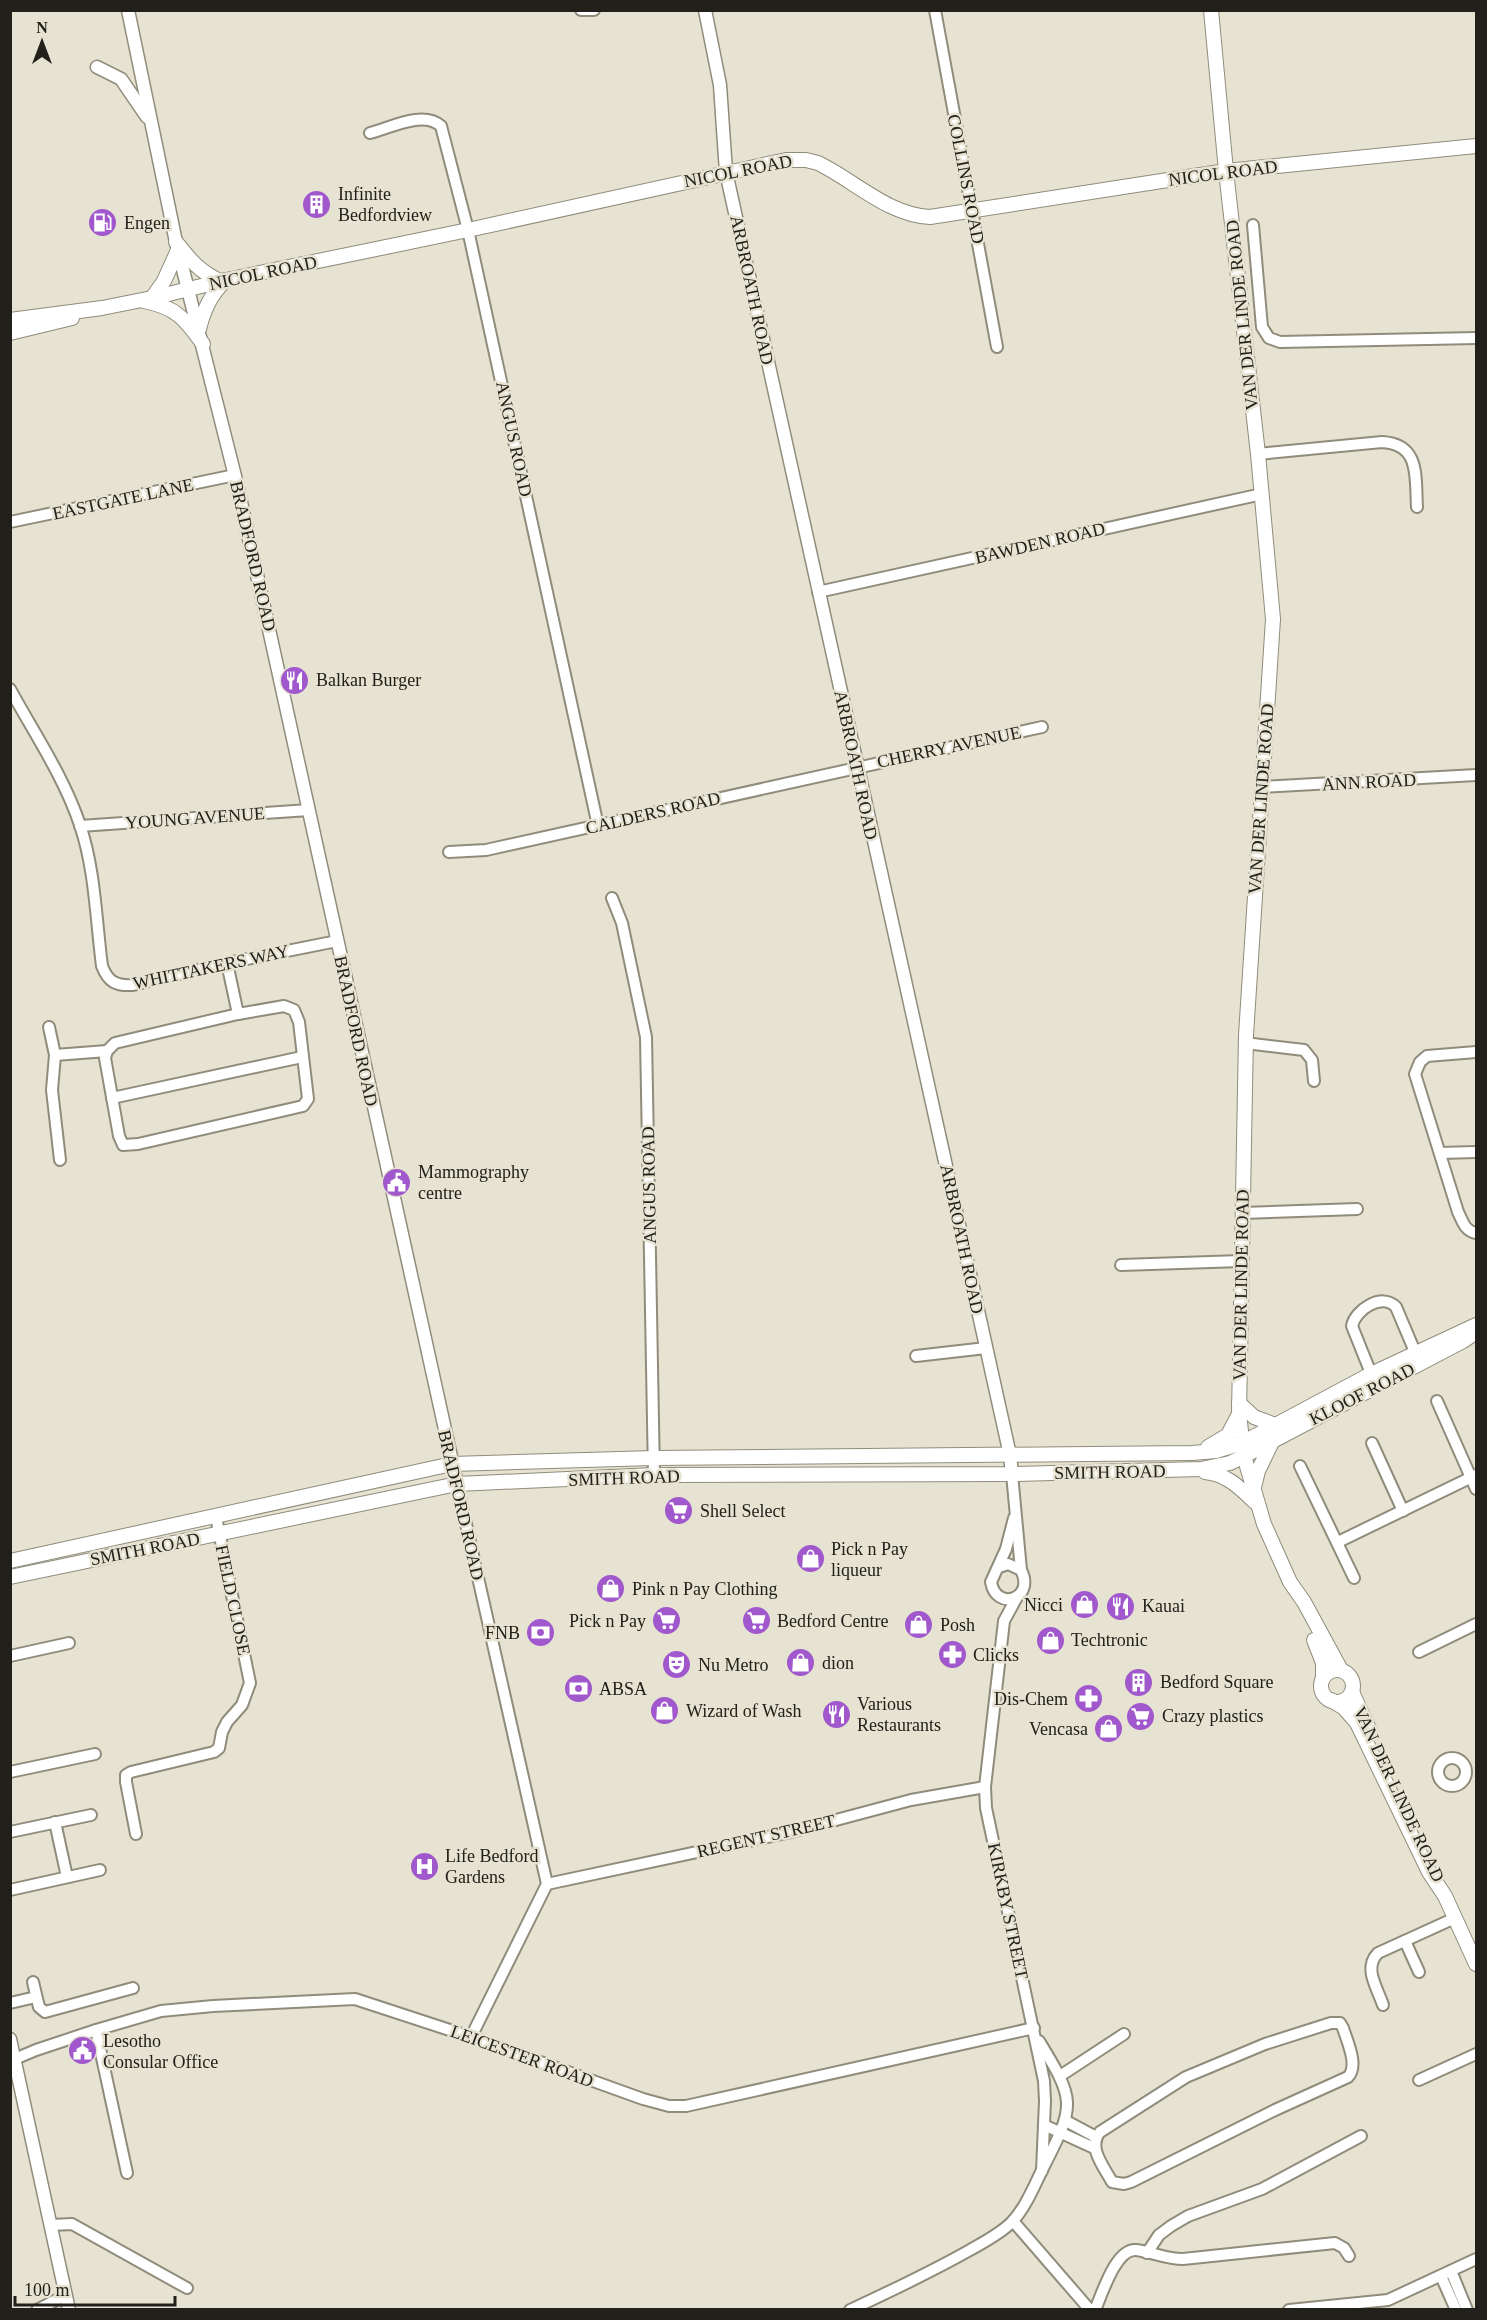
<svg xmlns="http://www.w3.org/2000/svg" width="1487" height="2320" font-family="'Times New Roman',serif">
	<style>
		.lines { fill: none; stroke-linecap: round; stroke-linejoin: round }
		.minor-casing { stroke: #8f8c7c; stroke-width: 14 }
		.tertiary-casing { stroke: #8f8c7c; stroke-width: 15 }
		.secondary-casing { stroke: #8f8c7c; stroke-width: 16 }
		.minor { stroke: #fff; stroke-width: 10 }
		.tertiary { stroke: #fff; stroke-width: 12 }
		.secondary { stroke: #fff; stroke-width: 14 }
		.labels { text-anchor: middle; stroke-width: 5; stroke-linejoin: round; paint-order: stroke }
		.street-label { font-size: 18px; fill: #22201a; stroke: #e7e3d2 }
		.poi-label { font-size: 18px; fill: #22201a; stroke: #e7e3d2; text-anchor: start }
	</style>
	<rect width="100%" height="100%" fill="#e7e3d2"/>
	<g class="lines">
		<defs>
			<g id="minor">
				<polyline points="581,10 594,10"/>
				<polyline points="935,10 997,347"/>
				<path d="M 370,133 C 390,128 423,110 441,126 L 468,230 L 598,826"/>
				<polyline points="1253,225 1262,327 1269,338 1280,342 1476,338"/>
				<path d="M 1258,454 L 1382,442 C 1421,444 1415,478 1417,507"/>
				<polyline points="10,522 235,475"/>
				<polyline points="818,592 1262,494"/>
				<path d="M 10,689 C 34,733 64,777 80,825 C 95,869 96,920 102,966 C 108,982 116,986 133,985 L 227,963 L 337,941"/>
				<polyline points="1261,787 1476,775"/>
				<polyline points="80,826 309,810"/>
				<polyline points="449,852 486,850 1042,727"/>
				<polyline points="612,898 622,923 646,1037 654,1475"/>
				<polyline points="227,963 238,1014"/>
				<polygon points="284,1006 294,1010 299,1022 308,1099 303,1106 138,1144 123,1145 119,1136 105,1058 107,1051 115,1043 238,1014"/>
				<polyline points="49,1027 55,1055 52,1090 60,1160"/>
				<polyline points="1245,1043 1304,1050 1312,1060 1314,1081"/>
				<path d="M 1476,1052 L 1427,1056 L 1420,1062 L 1415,1074 L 1458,1212 C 1463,1222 1465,1231 1476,1233"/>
				<polyline points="55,1055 107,1051"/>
				<polyline points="112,1098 302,1057"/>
				<polyline points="1440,1153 1476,1152"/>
				<polyline points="1242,1213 1357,1209"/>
				<polyline points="1121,1265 1241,1261"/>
				<polyline points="916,1356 986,1348"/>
				<path d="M 1374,1381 L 1352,1326 C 1355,1310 1382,1292 1396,1307 L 1418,1359"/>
				<polyline points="1437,1401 1476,1489"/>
				<polyline points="1372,1443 1403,1511"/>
				<polyline points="1300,1466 1354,1578"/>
				<polyline points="1012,1474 1021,1570"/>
				<polyline points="457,1484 547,1884 471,2037"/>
				<polyline points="1338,1542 1476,1475"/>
				<path d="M 999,1567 L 1008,1564 L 1021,1570 C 1036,1599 996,1612 991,1582 L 1006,1549 L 1014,1518"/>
				<polyline points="1017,1597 1004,1621 985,1787 986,1808 1044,2081 1045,2101 1042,2171"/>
				<polyline points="1419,1652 1476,1624"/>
				<polyline points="10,1656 69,1643"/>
				<circle cx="1452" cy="1772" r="14"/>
				<polyline points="10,1772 95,1754"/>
				<polyline points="55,1822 67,1877"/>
				<polyline points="10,1832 91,1815"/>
				<polyline points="136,1834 126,1782 126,1775 131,1772 214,1752 219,1748 222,1732 227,1722 242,1705 250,1683 216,1517"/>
				<polyline points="547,1884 791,1832 911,1800 985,1787"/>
				<polyline points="10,1890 100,1870"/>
				<polyline points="1405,1941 1419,1972"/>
				<polyline points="33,1982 39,2007 45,2012 133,1988"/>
				<polyline points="10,2003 36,1997"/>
				<path d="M 1383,2005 C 1377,1987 1363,1968 1378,1953 L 1455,1918"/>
				<path d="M 1331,2023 L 1340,2023 L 1343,2028 C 1347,2041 1359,2066 1348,2077 L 1275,2110 L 1131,2182 L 1124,2184 L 1112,2182 C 1104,2167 1087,2147 1100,2132 L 1186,2077 L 1265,2044 Z"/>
				<polyline points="96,2030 127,2173"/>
				<polyline points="10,2061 36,2050 96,2030 161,2011 213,2006 355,1999 471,2037 643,2099 669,2106 686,2106 1034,2028"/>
				<polyline points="1060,2076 1124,2034"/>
				<polyline points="1419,2080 1476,2054"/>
				<polyline points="1066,2121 1096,2137"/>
				<polyline points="1044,2125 1094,2148"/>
				<polyline points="1013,2221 1090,2310"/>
				<polyline points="51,2225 72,2224 187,2288"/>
				<polyline points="1147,2253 1159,2235 1171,2226 1188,2216 1262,2189 1361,2136"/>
				<polyline points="1451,2271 1467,2310"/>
				<polyline points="1441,2276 1456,2310"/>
				<polyline points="37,2310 66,2295"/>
				<path d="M 850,2310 C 891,2291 931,2272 970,2250 C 984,2242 1000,2234 1012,2222 C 1026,2207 1035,2184 1044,2166 C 1076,2104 1075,2100 1039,2041"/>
				<path d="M 1095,2310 C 1102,2294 1116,2248 1136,2250 C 1152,2252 1166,2259 1183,2259 L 1335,2243 L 1344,2248 L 1349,2256"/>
				<polyline points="1289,2310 1388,2300 1476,2259"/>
			</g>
			<g id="tertiary">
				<polyline points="128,10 176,242 237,484 457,1484"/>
				<polyline points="705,10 720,85 726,172 1010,1455 1012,1474"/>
				<polyline points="97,67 121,79 147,117"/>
				<polyline points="10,2039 69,2310"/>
			</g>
			<g id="secondary">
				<polyline points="1211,10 1226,171 1258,454 1273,619 1246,1035 1239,1414 1244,1456 1264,1524 1290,1582 1304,1602 1341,1670"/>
				<path d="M 176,242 C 190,260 200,272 220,281"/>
				<polyline points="152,298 164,281 178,250"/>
				<path d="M 144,301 C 176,307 185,319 203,344"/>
				<path d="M 10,320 L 102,308 L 152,298 L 226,280 L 468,230 L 786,160 L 806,160 L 818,163 C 855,181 888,215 930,217 L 1226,171 L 1476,146"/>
				<path d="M 199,329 C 204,309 211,294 226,280"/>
				<polyline points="10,333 72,318"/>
				<polyline points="1239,1403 1254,1417 1275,1425"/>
				<polyline points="1208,1447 1228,1435 1239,1414"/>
				<path d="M 1205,1472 C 1227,1474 1240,1488 1256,1503"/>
				<polyline points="1254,1487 1258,1471 1272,1442"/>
				<polyline points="10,1561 452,1464 654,1458 1192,1453 1216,1451 1242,1443 1371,1374 1476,1325"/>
				<polyline points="10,1577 457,1484 654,1475 1012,1474 1201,1469 1230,1463 1244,1456 1463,1341 1472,1335 1476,1329"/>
				<polyline points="1314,1640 1323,1663 1323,1678"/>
				<circle cx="1337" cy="1686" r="16"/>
				<polyline points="1352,1692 1370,1731"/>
				<polyline points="1331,1700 1344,1708 1357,1723 1429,1872 1445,1896 1476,1964"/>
			</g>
		</defs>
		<use href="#minor" class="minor-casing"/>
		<use href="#tertiary" class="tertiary-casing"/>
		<use href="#secondary" class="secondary-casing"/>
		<use href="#minor" class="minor"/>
		<use href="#tertiary" class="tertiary"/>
		<use href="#secondary" class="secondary"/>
	</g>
	<defs>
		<symbol id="building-disc" viewBox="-11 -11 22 22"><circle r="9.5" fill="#a058cc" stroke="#e7e3d2"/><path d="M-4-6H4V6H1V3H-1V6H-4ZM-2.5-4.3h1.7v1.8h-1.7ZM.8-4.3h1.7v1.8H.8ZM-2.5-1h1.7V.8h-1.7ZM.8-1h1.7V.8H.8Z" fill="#fff"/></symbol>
		<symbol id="fuel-disc" viewBox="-11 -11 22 22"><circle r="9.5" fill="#a058cc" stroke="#e7e3d2"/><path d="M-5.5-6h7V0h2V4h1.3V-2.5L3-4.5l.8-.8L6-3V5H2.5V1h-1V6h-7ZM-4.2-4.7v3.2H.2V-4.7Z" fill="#fff"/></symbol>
		<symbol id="restaurant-disc" viewBox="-11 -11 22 22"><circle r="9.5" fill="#a058cc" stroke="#e7e3d2"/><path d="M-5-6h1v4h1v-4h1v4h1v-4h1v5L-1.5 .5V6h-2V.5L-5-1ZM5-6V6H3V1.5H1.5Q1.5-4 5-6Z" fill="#fff"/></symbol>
		<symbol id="civic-disc" viewBox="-11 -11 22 22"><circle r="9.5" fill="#a058cc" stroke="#e7e3d2"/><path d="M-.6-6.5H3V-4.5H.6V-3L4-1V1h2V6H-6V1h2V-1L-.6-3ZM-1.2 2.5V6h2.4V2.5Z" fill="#fff"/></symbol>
		<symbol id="supermarket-disc" viewBox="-11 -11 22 22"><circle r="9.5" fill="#a058cc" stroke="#e7e3d2"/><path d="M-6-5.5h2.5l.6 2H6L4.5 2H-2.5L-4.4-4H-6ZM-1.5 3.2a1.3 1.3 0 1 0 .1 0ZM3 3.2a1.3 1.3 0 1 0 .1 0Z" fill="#fff"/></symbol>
		<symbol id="shop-disc" viewBox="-11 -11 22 22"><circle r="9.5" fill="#a058cc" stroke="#e7e3d2"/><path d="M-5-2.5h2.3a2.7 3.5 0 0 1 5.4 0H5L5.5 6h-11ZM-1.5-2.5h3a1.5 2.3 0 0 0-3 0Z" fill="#fff"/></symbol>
		<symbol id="bank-disc" viewBox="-11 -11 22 22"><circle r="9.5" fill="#a058cc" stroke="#e7e3d2"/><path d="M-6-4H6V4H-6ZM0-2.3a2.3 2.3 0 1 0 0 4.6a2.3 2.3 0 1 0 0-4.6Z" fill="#fff"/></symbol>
		<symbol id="pharmacy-disc" viewBox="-11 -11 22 22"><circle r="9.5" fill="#a058cc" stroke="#e7e3d2"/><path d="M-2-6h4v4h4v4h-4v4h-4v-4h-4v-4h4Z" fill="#fff"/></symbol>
		<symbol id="theatre-disc" viewBox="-11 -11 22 22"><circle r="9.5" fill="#a058cc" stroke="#e7e3d2"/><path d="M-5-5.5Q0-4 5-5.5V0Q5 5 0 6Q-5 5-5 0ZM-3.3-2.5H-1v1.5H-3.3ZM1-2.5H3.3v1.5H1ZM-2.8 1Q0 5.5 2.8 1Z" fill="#fff"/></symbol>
		<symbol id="hospital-disc" viewBox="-11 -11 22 22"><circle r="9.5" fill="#a058cc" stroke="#e7e3d2"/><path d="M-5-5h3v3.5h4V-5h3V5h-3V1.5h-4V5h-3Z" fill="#fff"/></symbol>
	</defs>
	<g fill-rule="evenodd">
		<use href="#building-disc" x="300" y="188" width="33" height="33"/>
		<use href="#fuel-disc" x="86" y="206" width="33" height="33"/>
		<use href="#restaurant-disc" x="278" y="664" width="33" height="33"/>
		<use href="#civic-disc" x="380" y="1166" width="33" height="33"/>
		<use href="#supermarket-disc" x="662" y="1494" width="33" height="33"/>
		<use href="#shop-disc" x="794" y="1542" width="33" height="33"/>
		<use href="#shop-disc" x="594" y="1572" width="33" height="33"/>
		<use href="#shop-disc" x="1068" y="1588" width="33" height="33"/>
		<use href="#restaurant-disc" x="1104" y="1590" width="33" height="33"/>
		<use href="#supermarket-disc" x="650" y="1604" width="33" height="33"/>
		<use href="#supermarket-disc" x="740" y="1604" width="33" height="33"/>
		<use href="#shop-disc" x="902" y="1608" width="33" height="33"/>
		<use href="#bank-disc" x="524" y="1616" width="33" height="33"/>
		<use href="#shop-disc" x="1034" y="1624" width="33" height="33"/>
		<use href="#pharmacy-disc" x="936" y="1638" width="33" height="33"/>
		<use href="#shop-disc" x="784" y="1646" width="33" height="33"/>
		<use href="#theatre-disc" x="660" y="1648" width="33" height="33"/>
		<use href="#building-disc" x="1122" y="1666" width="33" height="33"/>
		<use href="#bank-disc" x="562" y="1672" width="33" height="33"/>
		<use href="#pharmacy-disc" x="1072" y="1682" width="33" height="33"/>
		<use href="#shop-disc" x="648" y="1694" width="33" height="33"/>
		<use href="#restaurant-disc" x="820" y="1698" width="33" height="33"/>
		<use href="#supermarket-disc" x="1124" y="1700" width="33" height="33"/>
		<use href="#shop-disc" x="1092" y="1712" width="33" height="33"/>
		<use href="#hospital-disc" x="408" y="1850" width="33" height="33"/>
		<use href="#civic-disc" x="66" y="2034" width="33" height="33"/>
	</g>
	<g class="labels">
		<g class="street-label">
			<text transform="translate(738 171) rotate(-11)" y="6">NICOL ROAD</text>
			<text transform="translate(1223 173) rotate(-7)" y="6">NICOL ROAD</text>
			<text transform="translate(966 179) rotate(79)" y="6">COLLINS ROAD</text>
			<text transform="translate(263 273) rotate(-12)" y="6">NICOL ROAD</text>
			<text transform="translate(752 290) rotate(78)" y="6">ARBROATH ROAD</text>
			<text transform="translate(1242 315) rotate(-96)" y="6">VAN DER LINDE ROAD</text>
			<text transform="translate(514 439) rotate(78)" y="6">ANGUS ROAD</text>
			<text transform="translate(123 499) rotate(-12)" y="6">EASTGATE LANE</text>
			<text transform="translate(1040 543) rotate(-13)" y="6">BAWDEN ROAD</text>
			<text transform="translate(253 556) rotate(77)" y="6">BRADFORD ROAD</text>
			<text transform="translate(949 747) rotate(-12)" y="6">CHERRY AVENUE</text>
			<text transform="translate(856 765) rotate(78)" y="6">ARBROATH ROAD</text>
			<text transform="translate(1369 782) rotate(-3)" y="6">ANN ROAD</text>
			<text transform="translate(1261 799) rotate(-86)" y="6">VAN DER LINDE ROAD</text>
			<text transform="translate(653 813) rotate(-13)" y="6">CALDERS ROAD</text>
			<text transform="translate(195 818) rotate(-4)" y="6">YOUNG AVENUE</text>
			<text transform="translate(211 967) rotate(-12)" y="6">WHITTAKERS WAY</text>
			<text transform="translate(356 1031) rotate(78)" y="6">BRADFORD ROAD</text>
			<text transform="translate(649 1185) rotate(-91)" y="6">ANGUS ROAD</text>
			<text transform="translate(962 1239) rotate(78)" y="6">ARBROATH ROAD</text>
			<text transform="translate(1241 1285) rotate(-89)" y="6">VAN DER LINDE ROAD</text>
			<text transform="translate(1362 1394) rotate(-27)" y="6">KLOOF ROAD</text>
			<text transform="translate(1110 1472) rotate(-1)" y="6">SMITH ROAD</text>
			<text transform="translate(624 1478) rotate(-2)" y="6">SMITH ROAD</text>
			<text transform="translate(461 1505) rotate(77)" y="6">BRADFORD ROAD</text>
			<text transform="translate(145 1549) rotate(-11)" y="6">SMITH ROAD</text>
			<text transform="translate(233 1600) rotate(78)" y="6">FIELD CLOSE</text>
			<text transform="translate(1399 1794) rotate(65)" y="6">VAN DER LINDE ROAD</text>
			<text transform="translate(766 1836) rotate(-13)" y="6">REGENT STREET</text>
			<text transform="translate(1008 1911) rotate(78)" y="6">KIRKBY STREET</text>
			<text transform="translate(522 2056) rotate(20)" y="6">LEICESTER ROAD</text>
		</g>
		<g class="poi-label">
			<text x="338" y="200">Infinite<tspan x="338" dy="21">Bedfordview</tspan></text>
			<text x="124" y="229">Engen</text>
			<text x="316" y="686">Balkan Burger</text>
			<text x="418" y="1178">Mammography<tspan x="418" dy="21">centre</tspan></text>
			<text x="700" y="1517">Shell Select</text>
			<text x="831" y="1555">Pick n Pay<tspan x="831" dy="21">liqueur</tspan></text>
			<text x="632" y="1595">Pink n Pay Clothing</text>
			<text x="1063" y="1611" text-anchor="end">Nicci</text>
			<text x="1142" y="1612">Kauai</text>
			<text x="646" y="1627" text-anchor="end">Pick n Pay</text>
			<text x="777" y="1627">Bedford Centre</text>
			<text x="940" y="1631">Posh</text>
			<text x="520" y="1639" text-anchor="end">FNB</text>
			<text x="1071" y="1646">Techtronic</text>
			<text x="973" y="1661">Clicks</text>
			<text x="822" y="1669">dion</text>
			<text x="698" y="1671">Nu Metro</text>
			<text x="1160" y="1688">Bedford Square</text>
			<text x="599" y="1695">ABSA</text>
			<text x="1068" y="1705" text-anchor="end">Dis-Chem</text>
			<text x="857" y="1710">Various<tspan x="857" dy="21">Restaurants</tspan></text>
			<text x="686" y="1717">Wizard of Wash</text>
			<text x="1162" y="1722">Crazy plastics</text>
			<text x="1088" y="1735" text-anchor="end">Vencasa</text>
			<text x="445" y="1862">Life Bedford<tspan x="445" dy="21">Gardens</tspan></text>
			<text x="103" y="2047">Lesotho<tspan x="103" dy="21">Consular Office</tspan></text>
		</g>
	</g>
	<rect width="1487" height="2320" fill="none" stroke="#22201a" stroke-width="24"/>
	<g transform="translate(42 42)" stroke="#e7e3d2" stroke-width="4.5" paint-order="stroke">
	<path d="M0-4.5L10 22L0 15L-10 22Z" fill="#22201a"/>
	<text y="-9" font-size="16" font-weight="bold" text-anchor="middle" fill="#22201a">N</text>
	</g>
	<path d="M15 2296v9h160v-9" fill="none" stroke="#22201a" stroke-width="3"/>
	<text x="24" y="2296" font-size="18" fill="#22201a" stroke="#e7e3d2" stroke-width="4.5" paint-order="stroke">100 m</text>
</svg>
